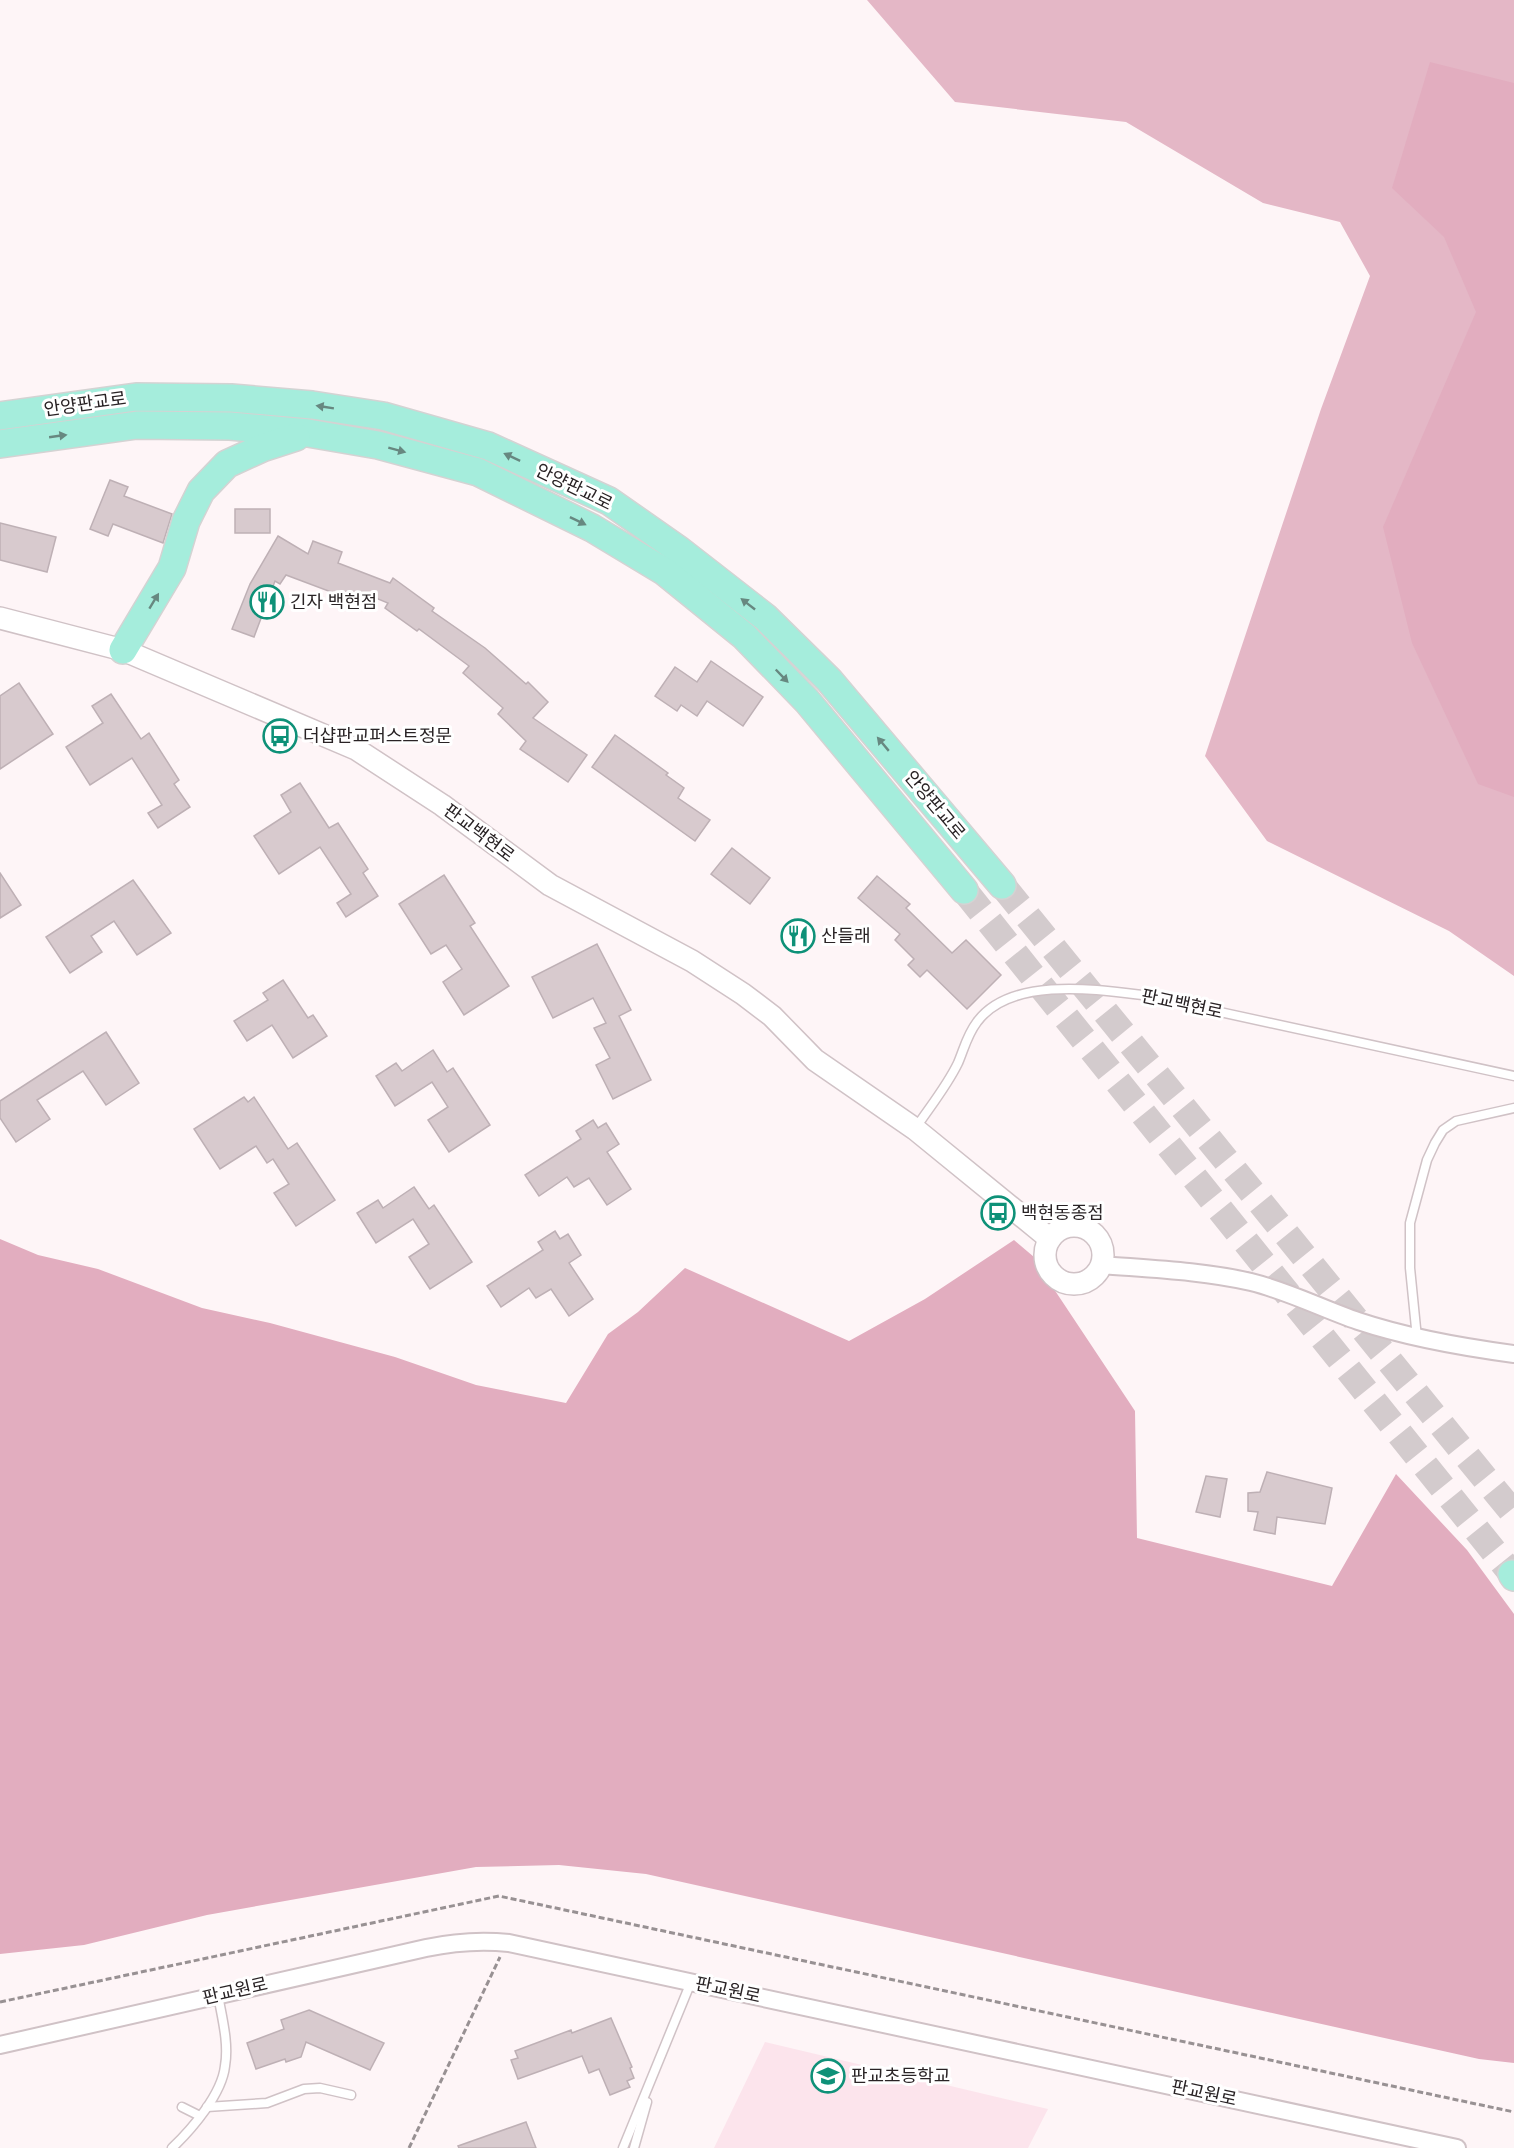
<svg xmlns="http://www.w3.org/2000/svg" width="1514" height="2148" font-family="Raleway,'Noto Sans KR',sans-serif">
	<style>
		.built { fill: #fce4ec }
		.green { fill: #e4b7c6 }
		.forest { fill: #e2adbf }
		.building { fill: #d8cace; stroke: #beb0b5; stroke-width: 1.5 }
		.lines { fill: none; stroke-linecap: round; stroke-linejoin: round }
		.primary-tunnel { stroke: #d3cbcd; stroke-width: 27; stroke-dasharray: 27 14; stroke-linecap: butt }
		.service-casing { stroke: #d0c2c6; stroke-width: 11 }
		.minor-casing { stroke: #d0c2c6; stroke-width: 20 }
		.tertiary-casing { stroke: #d0c2c6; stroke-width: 24 }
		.primary-casing { stroke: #d4d3d3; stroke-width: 30 }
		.path { stroke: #989193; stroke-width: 3; stroke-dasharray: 6 3; stroke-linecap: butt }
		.service { stroke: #fff; stroke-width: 8 }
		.minor { stroke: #fff; stroke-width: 16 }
		.tertiary { stroke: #fff; stroke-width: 21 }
		.primary { stroke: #a5eddc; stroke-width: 27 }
		.oneway { fill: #678880 }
		.labels { text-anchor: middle; stroke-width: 6; stroke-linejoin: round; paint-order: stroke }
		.street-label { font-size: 18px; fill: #292325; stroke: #fff }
		.poi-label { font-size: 18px; fill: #292325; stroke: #fff; text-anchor: start }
	</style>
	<rect width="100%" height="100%" fill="#fef5f7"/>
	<polygon class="built" points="765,2042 1048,2109 1028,2148 714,2148"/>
	<polygon class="green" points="867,0 1514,0 1514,976 1449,931 1267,841 1205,756 1321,409 1370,276 1340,222 1263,203 1126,122 955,102"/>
	<g class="forest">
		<polygon points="1430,62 1514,83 1514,797 1478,784 1412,643 1383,527 1476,312 1444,237 1392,188"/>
		<polygon points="0,1239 38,1255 98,1269 202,1308 270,1323 395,1357 476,1385 566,1403 608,1334 638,1312 685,1268 849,1341 925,1299 1014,1240 1034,1257 1038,1265 1135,1411 1137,1538 1332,1586 1396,1474 1467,1550 1514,1614 1514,2063 1479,2059 646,1874 559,1865 476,1867 207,1915 84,1945 0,1954"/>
	</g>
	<g class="building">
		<polygon points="110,480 128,487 124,496 172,514 163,543 113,524 108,536 90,529"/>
		<rect x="235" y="509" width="35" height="24"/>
		<polygon points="0,523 56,537 47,572 0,560"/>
		<polygon points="278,536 308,554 313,541 342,552 338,563 390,583 393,578 434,608 432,611 485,648 526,684 528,682 548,702 533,718 587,755 568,782 520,749 526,741 498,714 503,708 463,673 469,666 419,629 417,631 385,608 388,603 359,591 354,603 333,594 334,593 286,575 280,584 275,581 254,637 232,629 250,584"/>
		<polygon points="711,661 763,697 743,726 707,701 697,716 681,705 677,711 655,696 675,667 697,682"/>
		<polygon points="19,683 53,734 0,769 0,696"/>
		<polygon points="111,694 141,739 149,733 179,780 174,784 190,807 158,828 148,813 162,805 132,758 90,785 66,747 103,723 92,706"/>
		<polygon points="615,735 668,773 666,775 684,788 678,798 710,820 695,841 592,767"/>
		<polygon points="300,783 329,828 338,823 368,869 363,873 378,896 346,917 337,903 351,894 320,847 279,874 254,836 291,812 281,795"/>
		<polygon points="732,848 770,878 750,904 711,874"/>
		<polygon points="0,873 21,905 0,918"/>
		<polygon points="444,875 475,923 470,926 509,986 464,1015 443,982 462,969 446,945 431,954 399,904"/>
		<polygon points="877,876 910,904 906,908 952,953 966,940 1001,975 967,1009 927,970 920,977 908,965 914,959 895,940 900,934 858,898"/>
		<polygon points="133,880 171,933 137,955 114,921 91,936 102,952 70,973 46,937"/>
		<polygon points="597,944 631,1010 619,1016 651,1080 613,1099 596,1065 610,1058 594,1028 606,1023 593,998 553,1018 532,977"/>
		<polygon points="283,980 308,1018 313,1015 327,1036 293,1058 272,1025 247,1041 234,1021 268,1000 263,993"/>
		<polygon points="106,1032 139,1083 106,1105 83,1071 37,1100 50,1119 16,1142 0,1118 0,1101"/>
		<polygon points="433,1050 447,1072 453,1068 490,1125 449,1152 428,1120 448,1107 432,1082 395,1106 376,1076 396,1063 402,1071"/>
		<polygon points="244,1097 248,1102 254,1097 288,1149 297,1143 335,1200 296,1226 274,1193 289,1184 273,1159 267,1163 256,1146 220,1169 194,1129"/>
		<polygon points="593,1120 598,1128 606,1123 619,1144 607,1152 631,1189 607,1205 589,1178 574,1187 567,1177 539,1196 525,1175 581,1139 576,1131"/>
		<polygon points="414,1187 429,1209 434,1205 472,1262 430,1289 409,1257 429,1244 413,1219 376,1243 357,1213 378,1200 383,1208"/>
		<polygon points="555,1231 560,1239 568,1234 581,1255 569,1263 593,1299 569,1316 551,1289 536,1298 529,1288 501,1307 487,1286 543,1250 538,1242"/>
		<polygon points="1267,1472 1332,1488 1325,1524 1277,1517 1275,1534 1254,1530 1258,1512 1248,1511 1248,1493 1260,1492"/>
		<polygon points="1206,1476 1227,1479 1220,1517 1196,1512"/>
		<polygon points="309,2010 384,2043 370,2070 306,2042 301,2057 286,2062 285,2059 256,2069 247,2043 284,2029 281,2020"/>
		<polygon points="611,2018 632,2067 630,2068 634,2078 627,2081 630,2087 610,2095 599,2069 589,2073 582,2056 518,2079 511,2060 518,2058 515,2051 571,2030 572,2033"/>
		<polygon points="526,2122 536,2148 459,2148 458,2146"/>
	</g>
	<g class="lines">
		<g class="primary-tunnel">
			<polyline points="1002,885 1514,1514"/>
			<polyline points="964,890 1512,1574"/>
		</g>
		<defs>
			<g id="service">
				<path d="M 915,1129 C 929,1108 947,1086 958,1063 C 964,1049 967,1035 977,1022 C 1010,977 1094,989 1142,995 L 1514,1076"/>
				<polyline points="1417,1338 1410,1268 1410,1223 1427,1160 1435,1143 1443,1130 1456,1121 1514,1108"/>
				<polyline points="182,2107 200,2116"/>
				<polyline points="207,2107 267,2103 304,2089 320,2088 351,2095"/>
				<path d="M 172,2148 C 192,2129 222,2094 225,2066 C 229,2043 222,2018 218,1995"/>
				<polyline points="623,2148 691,1982"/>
				<polyline points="634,2148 647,2102"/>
			</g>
			<g id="minor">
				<path d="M 1102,1265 C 1152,1269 1203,1271 1251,1282 C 1288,1291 1323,1309 1358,1321 C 1409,1338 1461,1347 1514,1354"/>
				<path d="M 0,2045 L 426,1948 C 454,1942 480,1940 509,1943 L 1457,2148"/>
			</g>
			<g id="tertiary">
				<polyline points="0,618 123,650 356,749 442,805 550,885 692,961 743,994 772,1016 815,1060 915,1129 1050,1239"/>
				<circle cx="1074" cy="1255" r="29"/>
			</g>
			<g id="primary">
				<polyline points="0,416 136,397 231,398 312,405 383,416 488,446 609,501 679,550 765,617 829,680 1002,885"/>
				<polyline points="0,444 137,425 230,426 308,433 378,445 478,472 592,528 665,572 744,636 807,701 964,890"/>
				<polyline points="123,650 172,568 186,521 201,491 227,464 262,448 296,437"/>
				<polyline points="1512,1574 1514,1577"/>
			</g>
		</defs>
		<use href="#service" class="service-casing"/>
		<use href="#minor" class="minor-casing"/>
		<use href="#tertiary" class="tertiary-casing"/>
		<use href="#primary" class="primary-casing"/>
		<g class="path">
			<polyline points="0,2002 499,1896 1514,2112"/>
			<polyline points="409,2148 500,1957"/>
		</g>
		<use href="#service" class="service"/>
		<use href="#minor" class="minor"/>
		<use href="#tertiary" class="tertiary"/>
		<use href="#primary" class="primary"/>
	</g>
	<defs><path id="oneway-solid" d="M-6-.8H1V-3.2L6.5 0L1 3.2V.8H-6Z" transform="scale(1.5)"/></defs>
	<g class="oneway">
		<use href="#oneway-solid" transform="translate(325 407) rotate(-171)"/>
		<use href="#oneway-solid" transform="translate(58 436) rotate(-8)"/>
		<use href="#oneway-solid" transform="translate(397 450) rotate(15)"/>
		<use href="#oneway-solid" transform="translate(512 457) rotate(-155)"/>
		<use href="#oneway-solid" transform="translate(578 521) rotate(26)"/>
		<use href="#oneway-solid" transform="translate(154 601) rotate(-59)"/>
		<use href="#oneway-solid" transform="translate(748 604) rotate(-142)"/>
		<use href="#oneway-solid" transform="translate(782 676) rotate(46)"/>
		<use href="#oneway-solid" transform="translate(883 744) rotate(-130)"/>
	</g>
	<defs>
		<symbol id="restaurant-ring" viewBox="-11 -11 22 22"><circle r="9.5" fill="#fff" stroke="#0e9178" stroke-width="1.5"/><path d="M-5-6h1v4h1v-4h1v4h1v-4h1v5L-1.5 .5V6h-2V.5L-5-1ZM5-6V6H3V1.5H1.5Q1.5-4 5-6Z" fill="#0e9178"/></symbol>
		<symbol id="bus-ring" viewBox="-11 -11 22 22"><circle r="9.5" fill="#fff" stroke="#0e9178" stroke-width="1.5"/><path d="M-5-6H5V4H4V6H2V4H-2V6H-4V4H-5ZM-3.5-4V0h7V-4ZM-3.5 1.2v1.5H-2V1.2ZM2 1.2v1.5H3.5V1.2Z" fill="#0e9178"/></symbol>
		<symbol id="school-ring" viewBox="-11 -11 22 22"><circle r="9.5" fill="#fff" stroke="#0e9178" stroke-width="1.5"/><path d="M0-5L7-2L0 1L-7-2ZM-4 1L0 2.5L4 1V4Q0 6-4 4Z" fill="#0e9178"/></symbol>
	</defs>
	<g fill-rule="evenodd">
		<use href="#restaurant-ring" x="248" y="583" width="38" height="38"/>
		<use href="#bus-ring" x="261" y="717" width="38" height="38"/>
		<use href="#restaurant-ring" x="779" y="917" width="38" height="38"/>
		<use href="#bus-ring" x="979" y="1194" width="38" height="38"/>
		<use href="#school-ring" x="809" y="2057" width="38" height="38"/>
	</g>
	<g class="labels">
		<g class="street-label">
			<text transform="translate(85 404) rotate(-8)" y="6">안양판교로</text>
			<text transform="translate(574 487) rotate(26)" y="6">안양판교로</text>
			<text transform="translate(935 805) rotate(50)" y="6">안양판교로</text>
			<text transform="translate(479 833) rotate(37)" y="6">판교백현로</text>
			<text transform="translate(1182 1004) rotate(12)" y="6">판교백현로</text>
			<text transform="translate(728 1990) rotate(12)" y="6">판교원로</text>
			<text transform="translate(235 1991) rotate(-13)" y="6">판교원로</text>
			<text transform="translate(1204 2093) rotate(12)" y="6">판교원로</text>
		</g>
		<g class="poi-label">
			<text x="290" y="608">긴자 백현점</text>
			<text x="303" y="742">더샵판교퍼스트정문</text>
			<text x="821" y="942">산들래</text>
			<text x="1021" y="1219">백현동종점</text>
			<text x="851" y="2082">판교초등학교</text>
		</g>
	</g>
</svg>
